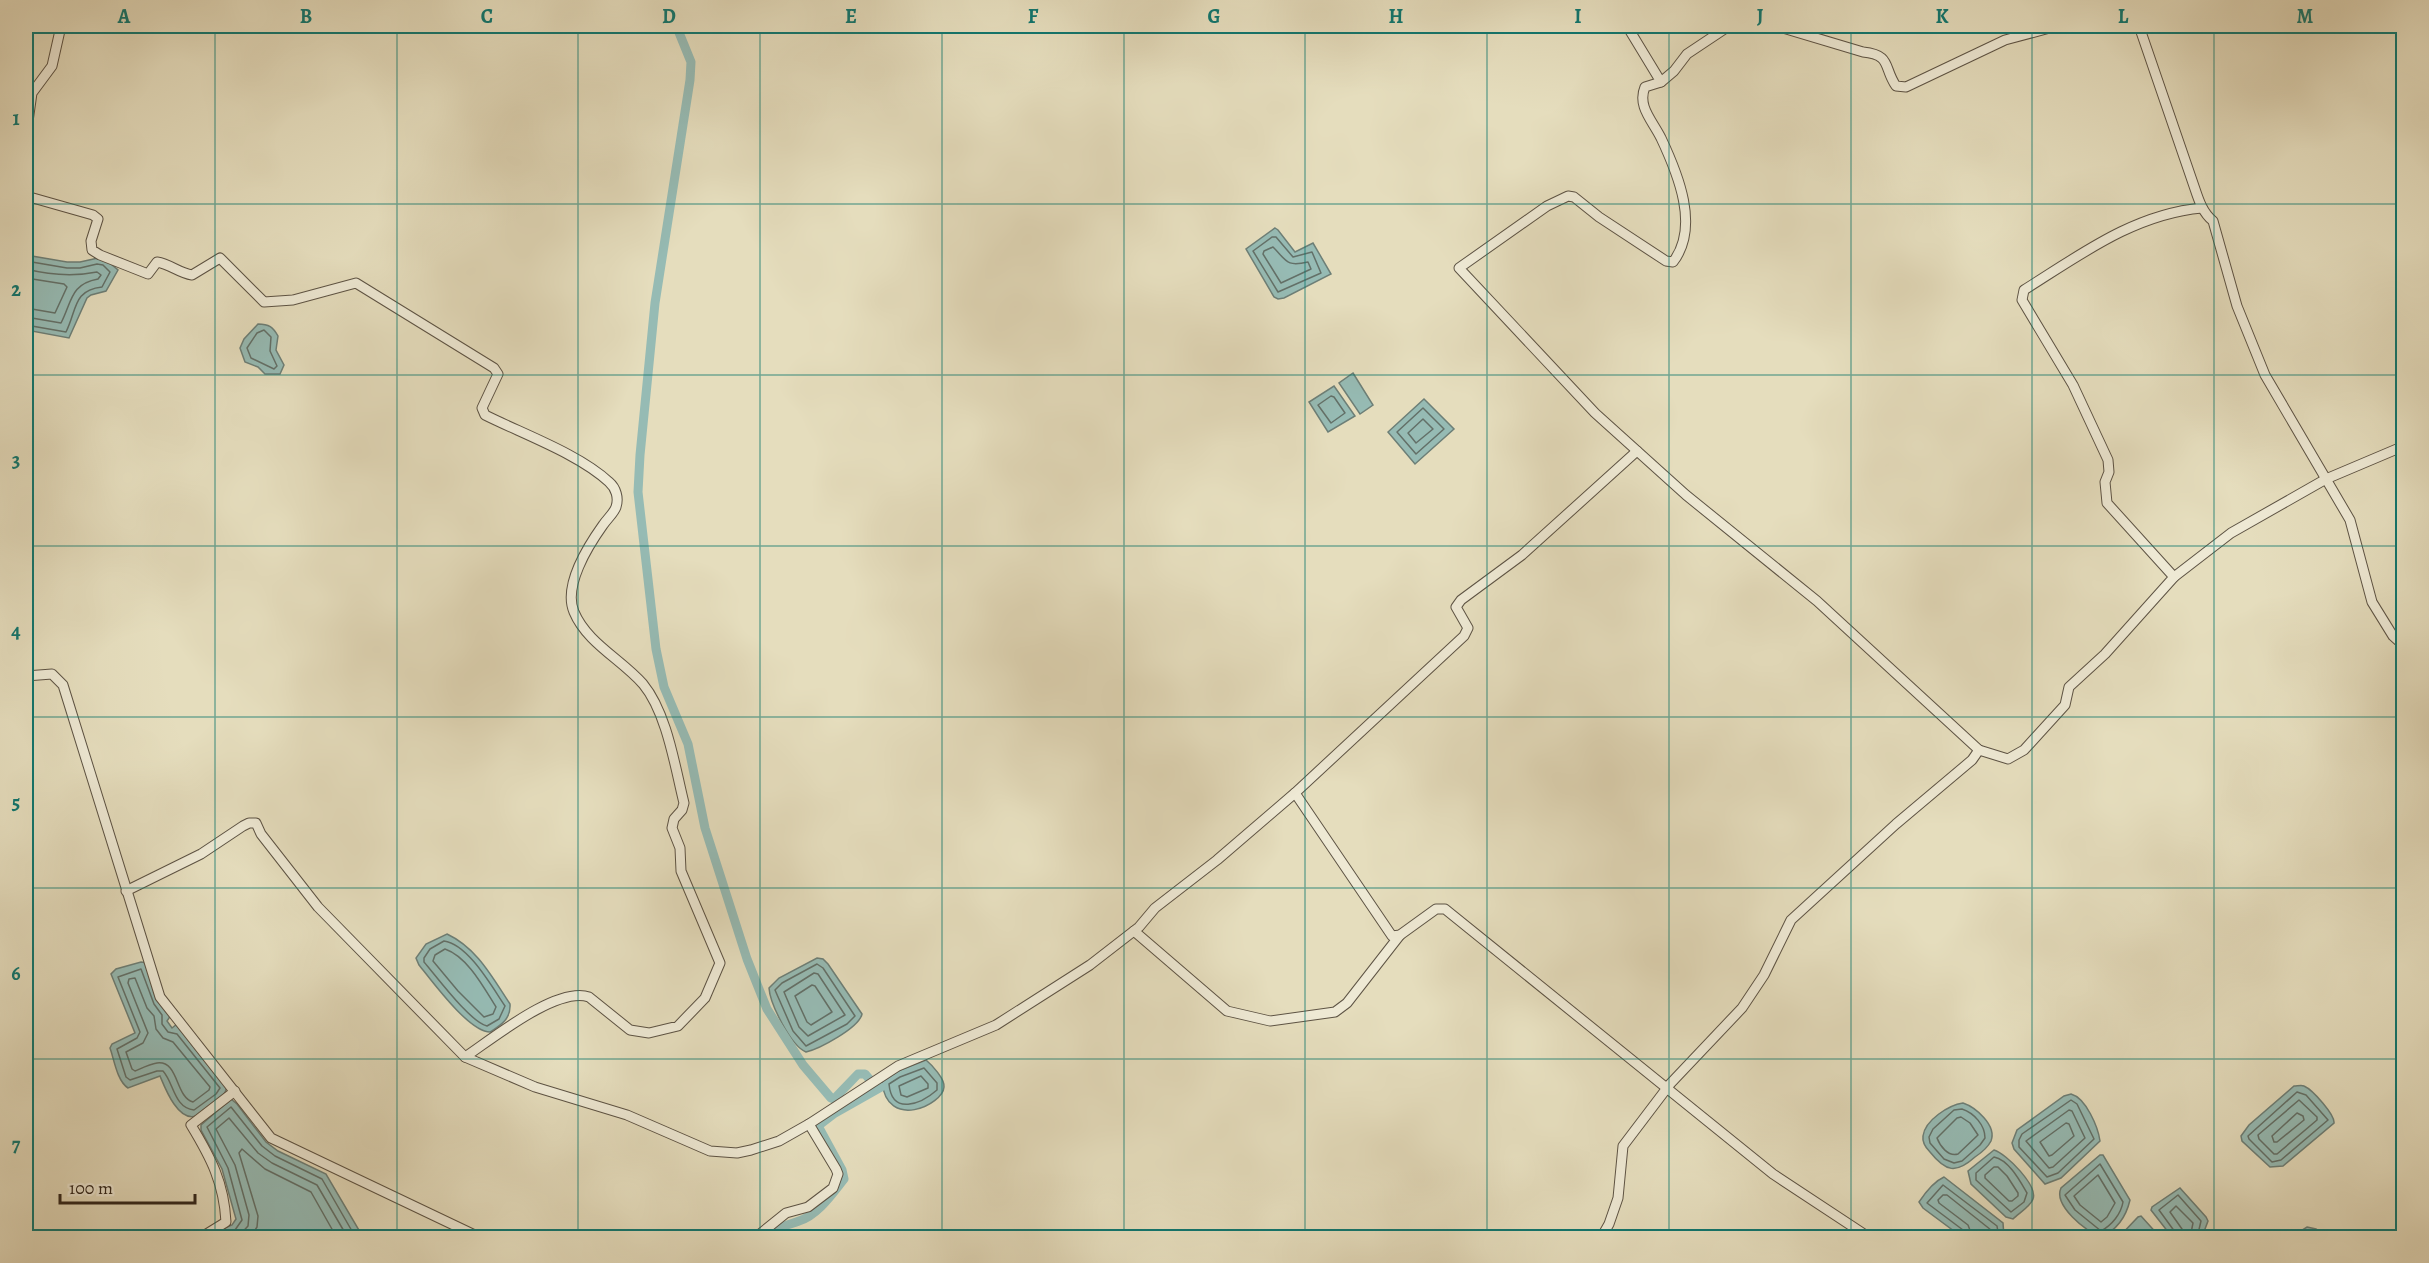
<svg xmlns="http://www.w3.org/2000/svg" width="2429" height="1263" font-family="Alegreya,serif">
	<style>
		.water { fill: #96bbb4; stroke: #6d7f77; stroke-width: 1.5 }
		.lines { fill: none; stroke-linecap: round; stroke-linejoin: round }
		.shore { stroke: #637068; stroke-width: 1.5 }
		.canal { stroke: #96bbb4; stroke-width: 9 }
		.minor-casing { stroke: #5d5344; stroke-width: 11 }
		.minor { stroke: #eee9d4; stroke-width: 9 }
		.grid { fill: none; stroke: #0f766e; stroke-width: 1.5; stroke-opacity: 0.55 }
		.neatline { fill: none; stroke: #0f766e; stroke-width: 2 }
		.grid-label { font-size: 20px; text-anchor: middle; font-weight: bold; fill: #0f766e }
	</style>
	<rect width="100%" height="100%" fill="#e5ddbd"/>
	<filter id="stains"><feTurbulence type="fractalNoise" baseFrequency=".00333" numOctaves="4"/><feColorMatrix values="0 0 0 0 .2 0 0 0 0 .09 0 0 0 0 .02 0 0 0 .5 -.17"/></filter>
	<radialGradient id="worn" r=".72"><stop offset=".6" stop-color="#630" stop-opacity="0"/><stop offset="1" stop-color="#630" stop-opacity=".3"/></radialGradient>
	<g class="water">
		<polygon points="1275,228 1278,230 1295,252 1313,243 1331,274 1284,298 1278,299 1274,297 1246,249"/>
		<polygon points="26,255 67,262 80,262 98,258 105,259 118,270 106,291 91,295 87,298 69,338 26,330"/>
		<path d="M 258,324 C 269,324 273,327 278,336 L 276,350 L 284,365 L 280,374 L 265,374 L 258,367 L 245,362 L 240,348 L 244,339 Z"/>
		<polygon points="1353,373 1373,405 1360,414 1339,383"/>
		<polygon points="1334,386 1355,416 1328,432 1309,402"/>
		<polygon points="1424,399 1454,429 1415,464 1388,432"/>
		<path d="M 447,934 C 477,948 492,977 510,1004 C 511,1019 501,1025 490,1032 C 469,1032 432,981 419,965 L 416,958 L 426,944 Z"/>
		<path d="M 817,958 L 823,959 L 828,964 L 862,1014 C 859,1028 819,1049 806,1052 C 791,1046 770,1004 769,988 L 779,978 Z"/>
		<path d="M 141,962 L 147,963 L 171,1015 L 167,1021 L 172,1028 L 177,1024 L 227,1087 C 225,1096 219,1100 212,1105 C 207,1108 201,1115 196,1116 C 178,1122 165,1088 160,1076 L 128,1088 C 117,1081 114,1059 110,1048 L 112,1044 L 135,1033 L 111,974 L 116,969 Z"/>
		<path d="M 926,1060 C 932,1065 945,1079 944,1087 C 943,1105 887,1131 882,1082 L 898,1071 Z"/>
		<path d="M 2294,1086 C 2297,1086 2302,1085 2304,1086 C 2313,1090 2335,1115 2334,1123 L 2283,1166 L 2270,1167 L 2242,1141 L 2241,1136 L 2249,1125 Z"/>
		<path d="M 2071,1094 C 2086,1098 2098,1127 2100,1141 L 2061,1178 L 2045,1184 L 2014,1149 L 2012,1143 L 2017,1130 L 2064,1096 Z"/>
		<polygon points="231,1099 237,1104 266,1142 278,1151 326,1174 363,1237 204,1237 232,1225 236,1219 222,1169 201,1130 201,1125"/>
		<path d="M 1963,1103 C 1975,1107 1997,1125 1991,1141 C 1988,1147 1981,1153 1975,1157 C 1956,1174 1946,1172 1930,1152 C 1926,1148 1922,1143 1923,1136 C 1925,1120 1949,1105 1963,1103 Z"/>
		<path d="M 1994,1150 C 2007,1154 2038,1186 2033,1199 C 2030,1207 2019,1213 2013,1219 L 2006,1217 L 1971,1184 L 1968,1171 Z"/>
		<path d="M 2100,1155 L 2103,1155 L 2130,1200 C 2126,1217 2117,1230 2101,1237 C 2086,1232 2053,1205 2061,1188 Z"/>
		<path d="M 1944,1177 L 2003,1223 L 2004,1237 L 1962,1237 L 1923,1208 L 1919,1202 C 1925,1193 1935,1181 1944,1177 Z"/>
		<polygon points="2180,1188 2206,1217 2208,1221 2202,1237 2172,1237 2151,1210 2152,1207"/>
		<polygon points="2141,1216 2160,1237 2119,1237 2138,1217"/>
		<polygon points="2307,1227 2316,1229 2327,1237 2291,1237"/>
	</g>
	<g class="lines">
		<g class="shore">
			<polygon points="1272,237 1276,237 1293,257 1312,252 1321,273 1278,292 1253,251"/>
			<path d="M 1273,247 C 1287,261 1286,267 1308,262 L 1311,269 L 1281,283 L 1263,254 L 1264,251 Z"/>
			<path d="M 26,261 L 67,268 L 80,268 L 97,264 L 103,265 L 110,272 L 102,287 C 73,290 77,310 66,332 L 26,325"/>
			<path d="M 26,269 C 50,275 72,277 97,272 L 101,275 L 98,279 C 70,284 72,302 61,323 L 26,317"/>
			<polyline points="26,278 64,284 67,287 55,313 26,308"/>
			<polygon points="264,330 271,337 270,351 277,366 274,369 251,358 247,348 257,333"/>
			<polygon points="1331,396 1334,397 1345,413 1331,423 1318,405"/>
			<polygon points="1423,408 1444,429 1416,454 1397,432"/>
			<polygon points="1423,419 1433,429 1416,443 1408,433"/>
			<path d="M 444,941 C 468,944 492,987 505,1006 L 499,1019 L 487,1026 C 470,1022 437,977 424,962 L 424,958 L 430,949 Z"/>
			<path d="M 445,949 C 468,957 484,988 496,1007 L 493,1014 L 484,1017 L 458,991 L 433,961 L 435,955 Z"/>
			<polygon points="817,964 823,968 855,1016 847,1024 806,1046 793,1031 775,990 782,983"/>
			<path d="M 141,969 L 154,1004 L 162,1015 L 162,1024 L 168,1032 L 177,1034 L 220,1088 L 216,1094 L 194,1110 C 174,1108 174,1083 163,1071 L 157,1071 L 130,1080 L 126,1077 L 117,1049 L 137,1038 L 140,1032 L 118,977 Z"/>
			<polygon points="814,973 818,974 845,1015 808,1036 799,1027 784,992"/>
			<path d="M 135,978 L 147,1008 L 154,1016 L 156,1029 L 163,1038 L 173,1042 L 210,1087 L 209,1090 L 193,1102 C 175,1097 179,1060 157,1063 C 150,1064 142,1068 135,1071 L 132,1069 L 126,1052 L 143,1043 L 148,1033 L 128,983 L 129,979 Z"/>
			<polygon points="812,985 815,986 832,1012 811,1025 807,1022 795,996"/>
			<path d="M 924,1068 L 937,1083 L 937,1090 C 921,1104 892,1116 889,1084 L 900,1077 Z"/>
			<polygon points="921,1076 928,1084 928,1088 907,1097 901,1095 899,1086"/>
			<polygon points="2297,1092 2306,1095 2328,1120 2281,1160 2272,1162 2249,1139 2248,1136"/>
			<polygon points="2071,1100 2077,1104 2094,1139 2058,1173 2047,1177 2019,1147 2019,1140 2022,1134"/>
			<polygon points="2299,1100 2317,1117 2317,1120 2277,1154 2274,1154 2259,1139 2258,1135"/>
			<path d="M 1962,1109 C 1974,1113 1985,1125 1985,1138 L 1980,1145 L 1962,1161 L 1954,1163 L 1944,1159 L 1930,1143 L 1929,1137 L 1933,1129 L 1954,1110 Z"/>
			<polygon points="2069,1110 2072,1111 2085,1138 2053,1167 2049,1168 2026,1141"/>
			<polygon points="2297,1113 2303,1116 2304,1120 2277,1142 2274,1142 2272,1136"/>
			<path d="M 1961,1117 L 1970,1123 L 1978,1135 L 1958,1154 C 1948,1157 1940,1146 1937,1138 L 1957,1118 Z"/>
			<polygon points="2066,1123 2069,1124 2074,1136 2052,1155 2049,1156 2040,1142"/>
			<path d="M 1994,1157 C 2009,1160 2020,1181 2027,1193 L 2024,1202 L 2011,1212 L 1976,1180 L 1976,1173 Z"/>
			<path d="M 2100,1164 L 2123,1202 C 2121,1214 2112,1225 2101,1231 L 2075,1210 L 2065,1195 Z"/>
			<polygon points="1994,1167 1998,1167 2007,1176 2018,1193 2018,1196 2012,1201 2009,1201 1985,1178 1985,1175"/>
			<polygon points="2098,1175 2115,1203 2107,1217 2101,1222 2080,1205 2074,1196"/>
			<polyline points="217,1238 235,1230 242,1220 228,1168 207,1127 231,1107 262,1146 275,1156 322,1179 356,1238"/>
			<polyline points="237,1238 248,1226 249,1215 235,1165 216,1129 229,1118 258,1153 272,1163 317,1185 348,1238"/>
			<polyline points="250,1238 257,1227 258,1216 239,1153 242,1149 265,1169 311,1192 337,1238"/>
			<polyline points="1965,1238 1963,1230 1927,1203 1943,1185 1997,1226 1999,1238"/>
			<polyline points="1973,1238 1968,1225 1939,1203 1938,1200 1943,1195 1947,1195 1991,1230 1992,1238"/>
			<polyline points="2176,1238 2175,1232 2159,1210 2178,1195 2201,1221 2197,1238"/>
			<polyline points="2183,1238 2182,1229 2170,1212 2176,1206 2193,1223 2190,1238"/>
		</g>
		<g class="canal">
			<polyline points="679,26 678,30 691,62 690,80 655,303 640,455 638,492 656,649 664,687 688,744 705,828 747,959 767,1009 803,1065 831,1098 834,1099 858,1074 865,1074 877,1088"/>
			<path d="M 765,1238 C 776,1227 785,1226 799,1221 C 818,1215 832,1194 844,1179 L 842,1170 L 818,1126 L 835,1113 L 881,1087"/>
		</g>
		<defs>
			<g id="minor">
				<polyline points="1627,26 1661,82"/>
				<path d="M 1776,26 L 1863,52 C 1892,55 1883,67 1896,86 L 1906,87 L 2005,40 L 2057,26"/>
				<path d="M 2139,26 L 2195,189 C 2199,201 2203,213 2213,221 L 2237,306 L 2265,375 L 2350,520 L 2372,602 L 2393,636 L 2404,646"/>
				<polyline points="26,136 32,93 52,66 61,26"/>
				<path d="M 26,196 L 93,215 L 98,219 L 91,241 L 92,250 L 100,255 L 148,274 L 157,262 C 170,264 179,273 192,275 L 220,258 L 264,302 L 293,300 L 356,283 L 494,368 L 498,374 L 482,408 L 485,415 C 523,434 579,454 609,482 C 616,488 619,498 616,507 C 614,513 607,519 603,525 C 588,546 563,586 574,612 C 587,643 621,659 643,684 C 667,713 675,767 684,803 L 682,810 L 674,819 L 672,828 L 680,848 L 681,871 L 720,963 L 705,998 L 678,1026 L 649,1033 L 630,1030 L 589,997 C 557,986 492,1039 465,1057"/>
				<polyline points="2174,577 2231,533 2326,479 2404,446"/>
				<polyline points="26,676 52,674 63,685 160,997 271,1138 481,1238"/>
				<path d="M 1979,750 L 2008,759 L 2024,750 L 2065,705 L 2069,687 L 2105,654 L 2174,577 L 2107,503 L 2105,482 L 2109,472 L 2108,460 L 2073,385 L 2022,300 L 2024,290 C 2080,255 2134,214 2202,208"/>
				<polyline points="1295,793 1392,936 1400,935 1436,909 1445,909 1773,1174 1870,1238"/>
				<polyline points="126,891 201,854 243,826 249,823 256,823 261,834 318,907 465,1057 535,1087 627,1115 710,1151 737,1153 751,1150 779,1141 809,1124 898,1066 996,1025 1090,965 1139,927 1155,908 1217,860 1295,793 1464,636 1468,628 1456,607 1461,600 1522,555 1637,451"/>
				<polyline points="1134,931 1227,1011 1270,1021 1335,1012 1347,1003 1400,935"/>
				<path d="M 200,1238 L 226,1222 C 224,1183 211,1158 191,1125 L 235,1091"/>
				<polyline points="755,1238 786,1213 808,1207 833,1188 838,1174 836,1169 809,1124"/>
				<path d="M 1601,1238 L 1609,1224 L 1618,1198 L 1623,1146 L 1670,1084 L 1742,1008 L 1764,975 L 1791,920 L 1896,824 L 1972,760 L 1979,750 L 1817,601 L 1686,495 L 1595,413 L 1459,268 L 1547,206 L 1568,196 L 1574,197 L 1599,217 L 1666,261 L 1673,262 C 1700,227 1678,174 1661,138 C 1652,120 1637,106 1645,87 L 1661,82 L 1674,71 L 1687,54 L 1729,26"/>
			</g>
		</defs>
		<use href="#minor" class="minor-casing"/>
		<use href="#minor" class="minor"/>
	</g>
	<path class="grid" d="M 215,26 L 215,1238M 397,26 L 397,1238M 578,26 L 578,1238M 760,26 L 760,1238M 942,26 L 942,1238M 1124,26 L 1124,1238M 1305,26 L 1305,1238M 1487,26 L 1487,1238M 1669,26 L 1669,1238M 1851,26 L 1851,1238M 2032,26 L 2032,1238M 2214,26 L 2214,1238M 26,204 L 2404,204M 26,375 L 2404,375M 26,546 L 2404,546M 26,717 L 2404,717M 26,888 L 2404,888M 26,1059 L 2404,1059"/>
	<rect width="2429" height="1263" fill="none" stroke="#e5ddbd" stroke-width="66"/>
	<path d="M60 1194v9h135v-9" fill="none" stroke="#30251b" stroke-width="3"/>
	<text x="69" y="1194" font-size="18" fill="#30251b" stroke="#eee9d4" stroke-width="4.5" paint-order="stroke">100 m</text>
	<rect x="33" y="33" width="2363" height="1197" class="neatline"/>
	<g class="grid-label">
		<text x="124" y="23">A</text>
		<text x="306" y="23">B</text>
		<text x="487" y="23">C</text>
		<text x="669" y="23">D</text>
		<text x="851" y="23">E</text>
		<text x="1033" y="23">F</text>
		<text x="1214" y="23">G</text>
		<text x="1396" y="23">H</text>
		<text x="1578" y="23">I</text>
		<text x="1760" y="23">J</text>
		<text x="1942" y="23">K</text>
		<text x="2123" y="23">L</text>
		<text x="2305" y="23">M</text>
		<text x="16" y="125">1</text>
		<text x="16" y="296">2</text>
		<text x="16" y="467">3</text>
		<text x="16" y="638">4</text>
		<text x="16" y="809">5</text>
		<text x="16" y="980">6</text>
		<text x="16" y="1151">7</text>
	</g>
	<rect width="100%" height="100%" filter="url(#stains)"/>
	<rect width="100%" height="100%" fill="url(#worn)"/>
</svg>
